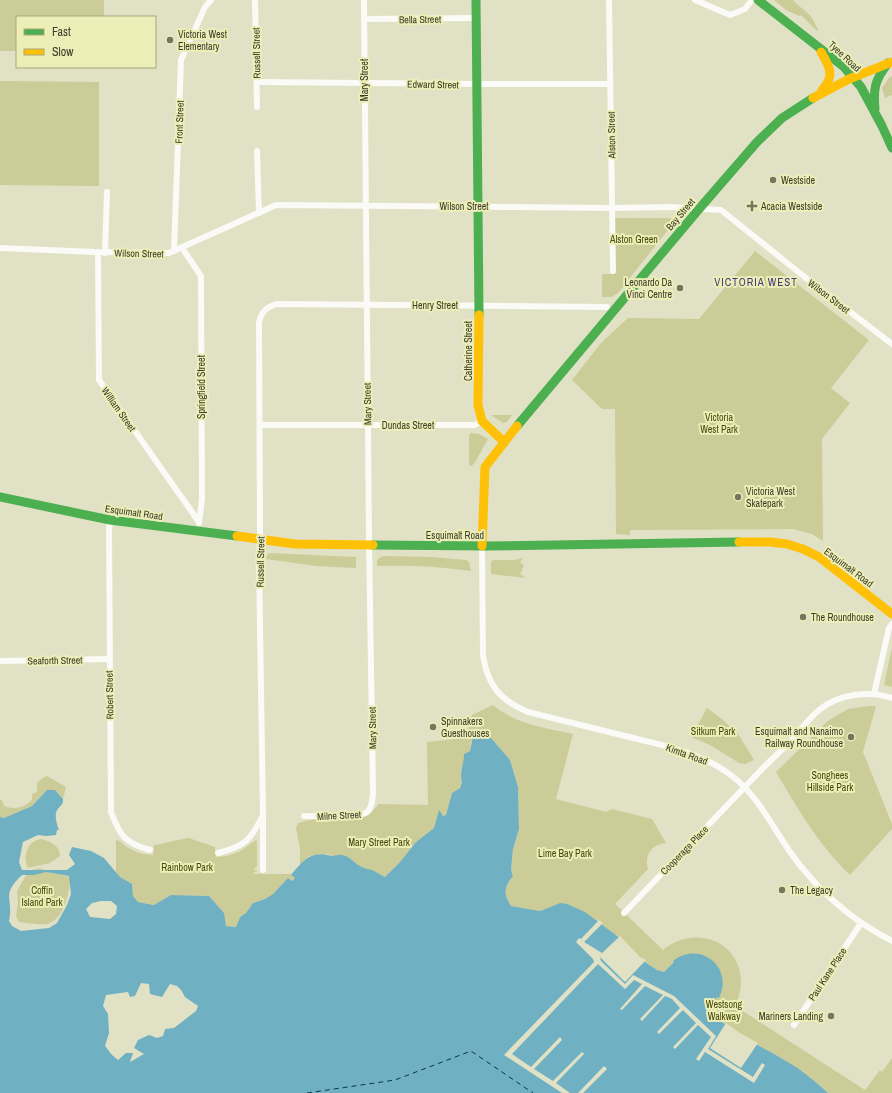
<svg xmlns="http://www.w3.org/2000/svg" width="892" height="1093" font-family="'Archivo Narrow',sans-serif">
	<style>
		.green { fill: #cccc98 }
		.water { fill: #70b0c3; fill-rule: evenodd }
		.pier { fill: #e1e1c5 }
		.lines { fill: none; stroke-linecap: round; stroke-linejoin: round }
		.ferry { stroke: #0d3647; stroke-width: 1; stroke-dasharray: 5 4; stroke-linecap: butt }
		.street { stroke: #fafaf6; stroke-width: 6 }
		.fast { stroke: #4caf50; stroke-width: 9 }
		.slow { stroke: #ffc107; stroke-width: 9 }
		.poi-dot { fill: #76765e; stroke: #eceeb8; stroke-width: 1.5 }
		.labels { text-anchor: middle; stroke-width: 4; stroke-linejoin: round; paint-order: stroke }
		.street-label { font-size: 10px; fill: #3c3d27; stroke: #eceeb8 }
		.poi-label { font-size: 10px; fill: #3c3d27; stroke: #eceeb8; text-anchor: start }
		.park-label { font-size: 10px; fill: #494909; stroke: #eceeb8 }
		.neighbourhood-label { font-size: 11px; letter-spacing: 1px; fill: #453976; stroke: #eceeb8 }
	</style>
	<rect width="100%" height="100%" fill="#e1e1c5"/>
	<g class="green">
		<polygon points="0,0 104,0 104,17 17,17 17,51 0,51"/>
		<path d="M 774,0 L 793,0 C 799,7 807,11 812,18 C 815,22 815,26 818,29 L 817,31 L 801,15 L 799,16 L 786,10 Z"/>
		<polygon points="892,76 892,95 885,98 882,88 889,78"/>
		<polygon points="0,81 99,82 99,186 0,185"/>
		<polygon points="612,218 669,218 675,221 618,293 611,297 602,297 602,274 614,274"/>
		<polygon points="755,251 869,340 831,388 850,403 822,439 823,541 812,534 793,529 630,530 630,535 616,534 615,409 602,409 572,380 601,343 628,318 699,319"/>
		<polygon points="491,415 512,415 507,422 503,423"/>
		<polygon points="471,433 479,434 488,439 474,464 471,466 469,465 469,435"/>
		<polygon points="270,553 356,557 356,568 316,566 266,559 267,555"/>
		<path d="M 383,556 L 432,557 L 466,560 L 469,562 L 471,571 C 440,566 408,565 377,566 L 377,561 L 379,558 Z"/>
		<polygon points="523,558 520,562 524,566 520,574 526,578 491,574 491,562 493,560 514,560"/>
		<polygon points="892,648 892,687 884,685"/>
		<path d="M 493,705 C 515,724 545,728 573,734 L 556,799 L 606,812 L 612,809 L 652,819 L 666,843 C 651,844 644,856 648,869 L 615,904 L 663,950 C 694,924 741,940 741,983 C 741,991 738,999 735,1006 L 865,1090 L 880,1070 L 882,1072 L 892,1058 L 892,1093 L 828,1093 C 815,1081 802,1070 786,1061 C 760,1045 730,1034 709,1010 L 717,997 L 719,997 L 674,962 L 664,972 L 657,970 L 639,958 L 617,936 L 560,903 L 540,911 L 511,906 C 503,893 504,887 513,876 L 511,870 L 513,849 L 519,829 L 518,787 L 510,760 L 492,739 L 471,742 L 470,751 L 464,754 C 464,763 459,774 462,782 L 460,788 L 452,793 L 446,815 L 443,816 L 439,811 L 434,828 L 416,842 L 400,862 L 385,877 L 376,872 L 360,867 L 351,859 L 333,856 L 328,854 L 309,856 L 300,865 L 300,849 L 296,828 L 298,823 L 314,819 L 363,817 L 370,814 L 379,804 L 428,805 L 427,742 L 465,738 L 472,715 Z"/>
		<path d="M 869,706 L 876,706 L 863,752 L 892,824 L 892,829 L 850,875 C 818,844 798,809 776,772 L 829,720 L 848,709 Z"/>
		<polygon points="707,708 723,720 738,734 754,760 745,764 739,763 710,745 691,737"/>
		<path d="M 47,776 L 66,787 L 63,799 L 55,790 L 47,790 L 32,806 L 4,818 L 0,817 L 0,800 L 2,800 L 4,806 C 14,810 24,808 32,800 L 32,794 L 37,792 L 37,783 L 44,777 Z"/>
		<path d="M 189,838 L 215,847 L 216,857 L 227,856 L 239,852 L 256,840 L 257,842 L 257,867 L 254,868 L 254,869 L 258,871 L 254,872 L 254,874 L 292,874 L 291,875 L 295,878 L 292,881 L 288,878 L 273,894 L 265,899 L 253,903 L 246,913 L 240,917 L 236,927 L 226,926 L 224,913 L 209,896 L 171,895 L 155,905 L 138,902 L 133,896 L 132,884 L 120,877 L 116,872 L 116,840 C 121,841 123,844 127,847 C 135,852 144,855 153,855 L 154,845 C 166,844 177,839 189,838 Z"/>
		<path d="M 40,839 C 49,840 60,846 60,856 L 50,863 L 28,868 C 22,857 27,842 40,839 Z"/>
		<path d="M 40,868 L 51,873 L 71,877 C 69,892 65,919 47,924 C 44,925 23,923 19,922 L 16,916 L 18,903 L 17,891 L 27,874 L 32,870 Z"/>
	</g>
	<path class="water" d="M 482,730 L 492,739 L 510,760 L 518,787 L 519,829 L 513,849 L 511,870 L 513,876 C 504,887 503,893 511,906 L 540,911 L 560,903 L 567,904 L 585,912 L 617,936 L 639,958 L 657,970 L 664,972 L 674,962 L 673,961 C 700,940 734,967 719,998 L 717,997 L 710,1010 C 730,1034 760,1045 786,1061 C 802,1070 815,1081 828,1093 L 0,1093 L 0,817 L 4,818 L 32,806 L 47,790 L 55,790 L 63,799 C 64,806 57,807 56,813 C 55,818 57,825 59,830 L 57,830 L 56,835 L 46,836 L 38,835 L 23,842 L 19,862 L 22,870 L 67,870 L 75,864 L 69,855 L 72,847 L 91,851 L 104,858 L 120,877 L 132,884 L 133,896 L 138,902 L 154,905 L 171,895 L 209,896 L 224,913 L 226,926 L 236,927 L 240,917 L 246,913 L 253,903 L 265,899 L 273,894 L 288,878 L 292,881 L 295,878 L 291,875 C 304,859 311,850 332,856 C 335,856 338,854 341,855 C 350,856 353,862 360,866 C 364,869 370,869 374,871 C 378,873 381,875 385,877 L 400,862 L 416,842 L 434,828 L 439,810 L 443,816 L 446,815 L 452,793 L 460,788 L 462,782 C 459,774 464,763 464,754 L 470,751 L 473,736 ZM 46,872 L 69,876 L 71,894 L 67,905 L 57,923 L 49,928 L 21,931 L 12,926 L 9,921 C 14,897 0,896 22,875 L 34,875 ZM 101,901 L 111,901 L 117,906 L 116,914 L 110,919 L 90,917 L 86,909 L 92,903 ZM 141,983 L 149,984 L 150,994 L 162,997 L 170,984 L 177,986 L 181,990 L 185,997 L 198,1006 L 196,1011 L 174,1028 L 165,1029 L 163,1036 L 157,1038 L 149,1035 L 138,1040 L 134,1048 L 144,1054 L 130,1062 L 133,1053 L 126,1053 L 118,1060 L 112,1055 L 105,1046 L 109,1033 L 108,1014 L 103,1006 L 106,995 L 128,992 L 130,997 L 135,996 Z"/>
	<g class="pier">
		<polygon points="599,920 603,923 584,942 602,953 599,956 620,936 640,957 646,960 625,982 600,957 601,961 625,984 633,975 674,996 716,1036 708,1049 753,1077 762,1063 765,1065 754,1083 705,1052 699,1061 696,1059 711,1037 698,1025 675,1049 673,1047 696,1023 683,1010 659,1034 657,1032 680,1008 672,999 665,996 642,1021 640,1019 663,995 645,986 622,1010 620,1009 642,984 634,980 625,989 598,964 512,1054 531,1067 560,1037 562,1040 534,1069 553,1081 582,1052 584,1054 556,1083 570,1093 562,1093 504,1055 594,962 593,959 576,942 579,938 581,939"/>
		<polygon points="726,1023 740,1033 758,1043 741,1068 710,1048"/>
		<polygon points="604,1066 607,1069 583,1093 578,1093"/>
	</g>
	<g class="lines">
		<polyline class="ferry" points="307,1093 395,1080 471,1051 533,1093"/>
		<g class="street">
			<polyline points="255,0 257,107"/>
			<polyline points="609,0 613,271"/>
			<polyline points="695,0 730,15 745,9 752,0"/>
			<polyline points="364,19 476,18"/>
			<polyline points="257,82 477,84 610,84"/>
			<polyline points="257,151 259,213"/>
			<polyline points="0,248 95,252 169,253 276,205 612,208 672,207 721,210 806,278 892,344"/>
			<polyline points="182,248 201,276 202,499 199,523"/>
			<polyline points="174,251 181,60 205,7 211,0"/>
			<polyline points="98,252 99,380 199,522"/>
			<polyline points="105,253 107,192"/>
			<polyline points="260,425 475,425 482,421"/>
			<path d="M 110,520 L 109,530 L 111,812 C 120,836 125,843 150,850"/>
			<path d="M 482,546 L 483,656 C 488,686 500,700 528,712 C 561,720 593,728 625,736 C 662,745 701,752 732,776 C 758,796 772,826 790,852 C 817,890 851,920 892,941"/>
			<polyline points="0,661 109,659"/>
			<polyline points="874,694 889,628 892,624"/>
			<polyline points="263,816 263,870"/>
			<path d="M 304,816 C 317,816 359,819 367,812 C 372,808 372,801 373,794 L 369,539 L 364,0"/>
			<path d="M 218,853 C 245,846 251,840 263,815 L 259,564 L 260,533 L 259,323 C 261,312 266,307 277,304 L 607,307"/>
			<path d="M 624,913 L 763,768 C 772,759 781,751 790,742 C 799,732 808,719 819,710 C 839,694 868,690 892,698"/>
			<polyline points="794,1025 861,923"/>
		</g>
		<g class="fast">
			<polyline points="476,0 479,315"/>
			<polyline points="758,0 844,67 861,87 882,126 892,148"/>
			<path d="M 875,109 C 873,88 875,80 888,63"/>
			<polyline points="517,426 699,209 757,142 782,118 813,98"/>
			<polyline points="0,497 110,520 237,536"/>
			<polyline points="373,545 487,546 739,542"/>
		</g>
		<g class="slow">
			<path d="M 821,52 C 830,67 835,76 822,90"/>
			<polyline points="813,98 849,79 892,62"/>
			<polyline points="479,315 478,405 482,421 504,442"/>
			<polyline points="237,536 295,544 373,545"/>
			<polyline points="739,542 770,542 787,544 803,549 819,557 892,614"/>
			<polyline points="482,546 485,467 517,426"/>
		</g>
	</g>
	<g class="poi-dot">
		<circle cx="170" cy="40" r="4"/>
		<circle cx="773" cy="180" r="4"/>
		<path d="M750 200h4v4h4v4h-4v4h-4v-4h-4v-4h4z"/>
		<circle cx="680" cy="288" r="4"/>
		<circle cx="738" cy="497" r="4"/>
		<circle cx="803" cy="617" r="4"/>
		<circle cx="433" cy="727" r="4"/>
		<circle cx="851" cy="737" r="4"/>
		<circle cx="782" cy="890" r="4"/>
		<circle cx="831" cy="1016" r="4"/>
	</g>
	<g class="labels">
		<g class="street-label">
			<text transform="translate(420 19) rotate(-1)" y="4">Bella Street</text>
			<text transform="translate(256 53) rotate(-91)" y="4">Russell Street</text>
			<text transform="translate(845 56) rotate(43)" y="4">Tyee Road</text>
			<text transform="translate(364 80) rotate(-90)" y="4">Mary Street</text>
			<text transform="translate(433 84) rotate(1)" y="4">Edward Street</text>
			<text transform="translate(179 122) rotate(-88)" y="4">Front Street</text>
			<text transform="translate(611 135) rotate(-91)" y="4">Alston Street</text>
			<text x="464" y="210">Wilson Street</text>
			<text transform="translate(680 214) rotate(-50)" y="4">Bay Street</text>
			<text transform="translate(139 253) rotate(1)" y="4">Wilson Street</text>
			<text transform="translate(829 296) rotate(37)" y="4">Wilson Street</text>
			<text x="435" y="309">Henry Street</text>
			<text transform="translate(468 351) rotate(-90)" y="4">Catherine Street</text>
			<text transform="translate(201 387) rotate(-90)" y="4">Springfield Street</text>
			<text transform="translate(367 404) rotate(-91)" y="4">Mary Street</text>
			<text transform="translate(119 409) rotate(55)" y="4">William Street</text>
			<text x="408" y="429">Dundas Street</text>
			<text transform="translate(134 512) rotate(8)" y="4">Esquimalt Road</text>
			<text x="455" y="539">Esquimalt Road</text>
			<text transform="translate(260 562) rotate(-89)" y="4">Russell Street</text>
			<text transform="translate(849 567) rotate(37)" y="4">Esquimalt Road</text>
			<text transform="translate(55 660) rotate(-1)" y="4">Seaforth Street</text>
			<text transform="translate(109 695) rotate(-91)" y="4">Robert Street</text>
			<text transform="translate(372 728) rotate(-91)" y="4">Mary Street</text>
			<text transform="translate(687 754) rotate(20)" y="4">Kimta Road</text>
			<text transform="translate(339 815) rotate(-3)" y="4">Milne Street</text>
			<text transform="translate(684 850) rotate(-46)" y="4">Cooperage Place</text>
			<text transform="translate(827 974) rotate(-57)" y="4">Paul Kane Place</text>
		</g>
		<g class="poi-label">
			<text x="178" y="38">Victoria West<tspan x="178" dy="12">Elementary</tspan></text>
			<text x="781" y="184">Westside</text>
			<text x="761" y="210">Acacia Westside</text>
			<text x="672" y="286" text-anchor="end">Leonardo Da<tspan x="672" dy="12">Vinci Centre</tspan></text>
			<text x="746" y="495">Victoria West<tspan x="746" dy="12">Skatepark</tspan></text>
			<text x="811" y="621">The Roundhouse</text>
			<text x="441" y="725">Spinnakers<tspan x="441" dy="12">Guesthouses</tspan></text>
			<text x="843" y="735" text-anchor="end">Esquimalt and Nanaimo<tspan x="843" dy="12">Railway Roundhouse</tspan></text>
			<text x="790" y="894">The Legacy</text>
			<text x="823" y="1020" text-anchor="end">Mariners Landing</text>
		</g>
		<g class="park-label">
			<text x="634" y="243">Alston Green</text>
			<text x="719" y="421">Victoria<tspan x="719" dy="12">West Park</tspan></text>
			<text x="713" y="735">Sitkum Park</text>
			<text x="830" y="779">Songhees<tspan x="830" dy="12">Hillside Park</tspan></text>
			<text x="379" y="846">Mary Street Park</text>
			<text x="565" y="857">Lime Bay Park</text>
			<text x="187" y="871">Rainbow Park</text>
			<text x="42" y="894">Coffin<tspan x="42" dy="12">Island Park</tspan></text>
			<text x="724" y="1008">Westsong<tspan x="724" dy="12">Walkway</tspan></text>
		</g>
		<g class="neighbourhood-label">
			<text x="756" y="286">VICTORIA WEST</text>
		</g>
	</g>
	<rect x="16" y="16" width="140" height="52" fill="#eceeb8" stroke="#a6a77e"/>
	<rect x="24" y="29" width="20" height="6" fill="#4caf50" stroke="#a6a77e"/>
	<text x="52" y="36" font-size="12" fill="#3c3d27">Fast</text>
	<rect x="24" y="49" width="20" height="6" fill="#ffc107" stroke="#a6a77e"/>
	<text x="52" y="56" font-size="12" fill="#3c3d27">Slow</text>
</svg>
